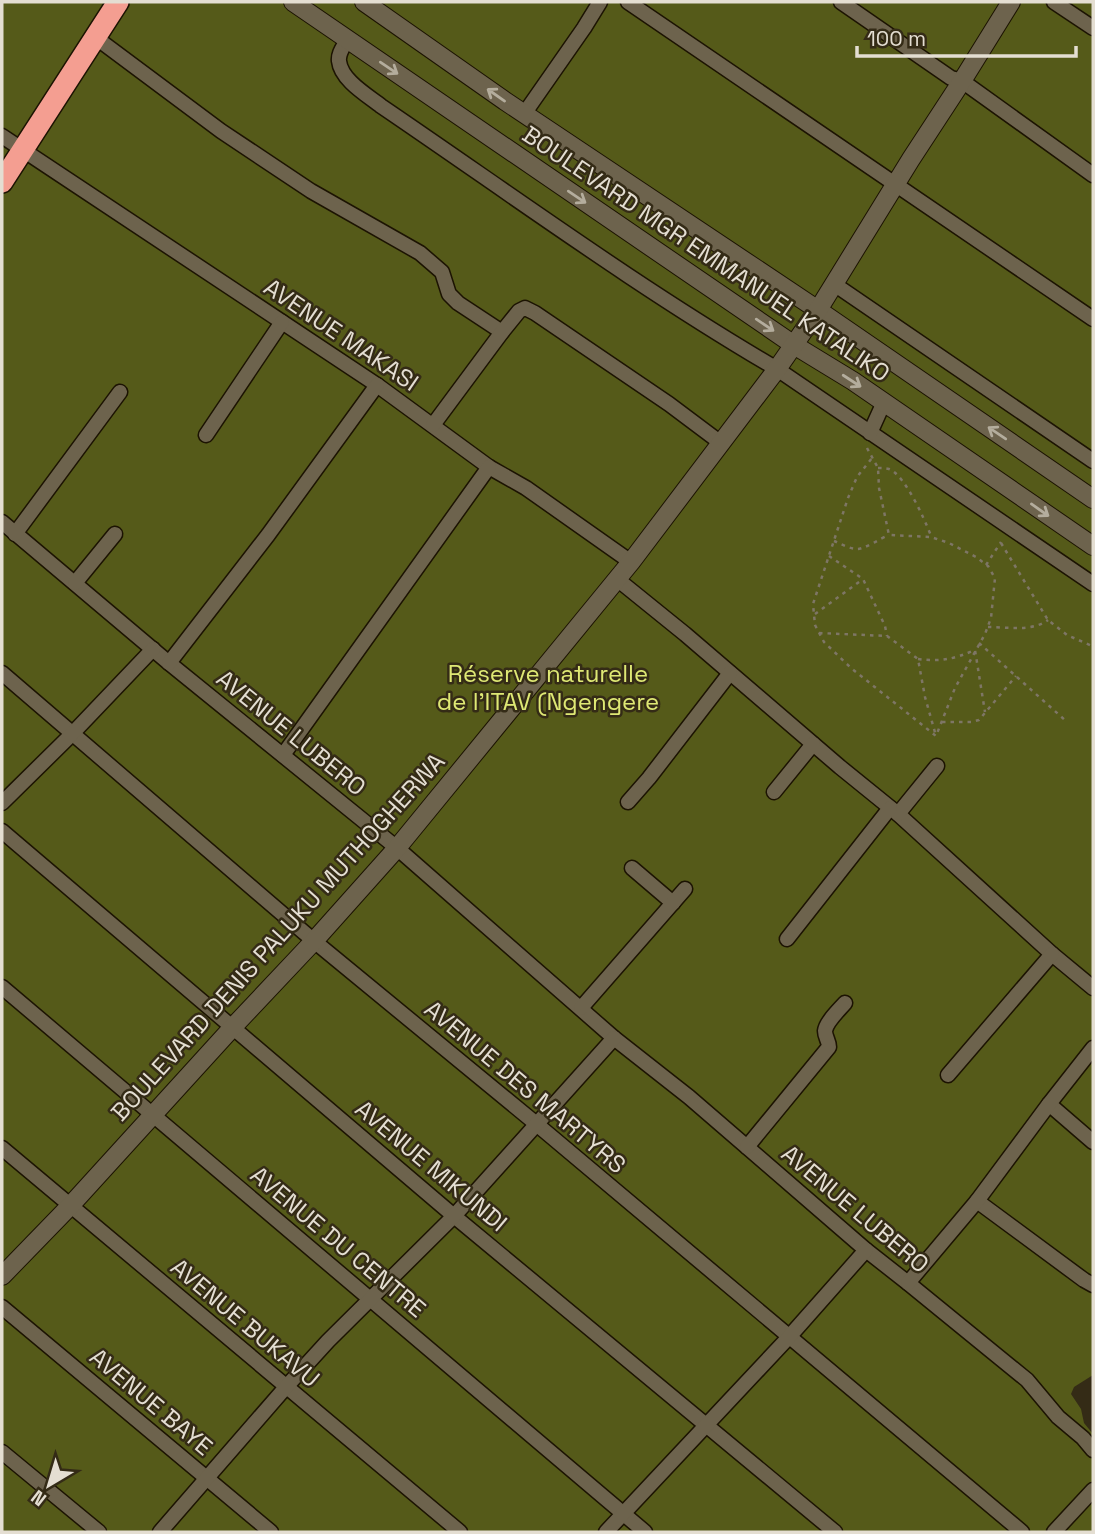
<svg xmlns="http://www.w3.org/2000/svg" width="1095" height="1534" font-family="'Space Grotesk',sans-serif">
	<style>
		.green { fill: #555a19 }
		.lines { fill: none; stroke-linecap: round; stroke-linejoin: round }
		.street-casing { stroke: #1c1302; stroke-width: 17 }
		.secondary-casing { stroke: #1c1302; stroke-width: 20 }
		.highway-casing { stroke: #1c1302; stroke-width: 24 }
		.path { stroke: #7e7665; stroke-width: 2.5; stroke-dasharray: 3.5 5; stroke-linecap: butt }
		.street { stroke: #6d634d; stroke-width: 14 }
		.secondary { stroke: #6d634d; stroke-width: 18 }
		.highway { stroke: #f49e91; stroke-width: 21 }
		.oneway { stroke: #b4ad9d }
		.labels { text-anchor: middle; stroke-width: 5; stroke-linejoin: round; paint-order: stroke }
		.street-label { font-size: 24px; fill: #e4ded2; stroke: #342b16 }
		.park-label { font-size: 24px; fill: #dee874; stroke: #342b16 }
	</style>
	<rect width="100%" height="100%" fill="#342b16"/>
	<polygon class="green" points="2,2 1093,2 1093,1375 1074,1387 1071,1394 1081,1409 1084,1423 1093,1434 1093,1532 2,1532"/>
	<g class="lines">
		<defs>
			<g id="street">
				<polyline points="628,2 1093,319"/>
				<polyline points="841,2 951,78 962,81 1093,175"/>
				<polyline points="1054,2 1093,28"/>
				<polyline points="95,37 221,131 311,191 420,253 442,272 449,294 458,303 502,332"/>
				<path d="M 347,40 C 344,46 338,53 339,61 C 341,80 367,95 381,106 C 512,195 640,289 777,369 L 1093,584"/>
				<polyline points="524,114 584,28 600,2"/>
				<polyline points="2,136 377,385 489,467 526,488 631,562"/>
				<polyline points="834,284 1093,461"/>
				<polyline points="433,425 502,332 519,311 525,308 535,313 669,404 721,443"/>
				<polyline points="870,433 884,402"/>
				<polyline points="206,435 282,322"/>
				<polyline points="2,522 169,663 397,848 614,1038 689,1097 866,1250 908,1283 1027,1380 1058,1417 1083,1438 1093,1450"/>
				<polyline points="15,534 120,392"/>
				<polyline points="617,579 685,634 840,767 898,814 1052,954 1093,988"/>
				<polyline points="75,583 115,534"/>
				<polyline points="169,663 268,535 377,385"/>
				<polyline points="2,673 314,941 534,1122 1022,1532"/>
				<polyline points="283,755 489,467"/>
				<polyline points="774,792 813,744"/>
				<polyline points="628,802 649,778 730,673"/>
				<polyline points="2,803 71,735 153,649"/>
				<polyline points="898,814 937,766"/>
				<polyline points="2,831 454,1216 835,1532"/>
				<polyline points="632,868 673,903"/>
				<polyline points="787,939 890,808"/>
				<polyline points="2,987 645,1532"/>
				<polyline points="581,1008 685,889"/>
				<polyline points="948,1075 1052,954"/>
				<polyline points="1049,1104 1093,1142"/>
				<path d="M 747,1147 L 829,1047 C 829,1041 825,1037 825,1031 C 826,1022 839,1010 845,1003"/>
				<polyline points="2,1148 460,1532"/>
				<polyline points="977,1201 1084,1280 1093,1285"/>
				<polyline points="908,1283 977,1201 1049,1104 1093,1048"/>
				<polyline points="2,1307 271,1532"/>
				<polyline points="2,1452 99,1532"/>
				<polyline points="160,1532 286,1387 328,1341 454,1216 614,1038"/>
				<polyline points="606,1532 789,1337 866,1250"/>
				<polyline points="1054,1532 1093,1490"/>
			</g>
			<g id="secondary">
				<polyline points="293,2 794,345 853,381 1093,546"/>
				<polyline points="364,2 505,101 818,310 1093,499"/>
				<polyline points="2,1276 70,1206 232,1028 314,941 397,848 631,562 777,369 818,310 911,159 962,81 1011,2"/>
			</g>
			<polyline id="highway" points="2,182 118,2"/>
		</defs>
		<use href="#street" class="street-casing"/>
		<use href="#secondary" class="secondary-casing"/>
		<use href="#highway" class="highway-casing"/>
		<g class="path">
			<polyline points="867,448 878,468 879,488 889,535 931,537 949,543 976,557 988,566 995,578 991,618 985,634 955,688 936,736 851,668 824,642 815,625 813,604 848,498 857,477 872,458"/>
			<path d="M 878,468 C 882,468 885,468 889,469 C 905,475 925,520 931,536"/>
			<path d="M 834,541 C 841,544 850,549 857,549 C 865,549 881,538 889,535"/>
			<polyline points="1001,543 1048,620 1067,635 1092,646"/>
			<polyline points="829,556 863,579 885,626 887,636"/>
			<polyline points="986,565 1001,542"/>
			<polyline points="815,614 863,579"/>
			<path d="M 988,627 C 1007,627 1032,632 1048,620"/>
			<polyline points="819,633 887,636 918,659 925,697 936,736"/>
			<polyline points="979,643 1066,721"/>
			<path d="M 918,659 C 941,662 954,659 975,650 L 985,712"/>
			<polyline points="942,722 971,722 979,720 1016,676"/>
		</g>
		<use href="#street" class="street"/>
		<use href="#secondary" class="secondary"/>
		<use href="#highway" class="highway"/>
	</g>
	<defs><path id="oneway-shaft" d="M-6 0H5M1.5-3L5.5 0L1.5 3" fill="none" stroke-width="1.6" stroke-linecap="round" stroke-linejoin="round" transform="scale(1.75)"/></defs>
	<g class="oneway">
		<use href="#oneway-shaft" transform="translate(389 68) rotate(34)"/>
		<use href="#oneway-shaft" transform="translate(496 95) rotate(-145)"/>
		<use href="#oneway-shaft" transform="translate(577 197) rotate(34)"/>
		<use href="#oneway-shaft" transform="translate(765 325) rotate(34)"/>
		<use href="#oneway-shaft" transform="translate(852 381) rotate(33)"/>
		<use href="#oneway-shaft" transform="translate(997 433) rotate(-146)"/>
		<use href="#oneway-shaft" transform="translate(1040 510) rotate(35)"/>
	</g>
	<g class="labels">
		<g class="street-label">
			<text transform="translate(706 254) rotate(34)" y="8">BOULEVARD MGR EMMANUEL KATALIKO</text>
			<text transform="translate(341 335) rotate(34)" y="8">AVENUE MAKASI</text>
			<text transform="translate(291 733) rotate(39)" y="8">AVENUE LUBERO</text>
			<text transform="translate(278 937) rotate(-48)" y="8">BOULEVARD DENIS PALUKU MUTHOGHERWA</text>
			<text transform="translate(525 1087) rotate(40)" y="8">AVENUE DES MARTYRS</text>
			<text transform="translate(431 1166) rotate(40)" y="8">AVENUE MIKUNDI</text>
			<text transform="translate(855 1209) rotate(40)" y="8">AVENUE LUBERO</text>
			<text transform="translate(338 1242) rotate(40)" y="8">AVENUE DU CENTRE</text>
			<text transform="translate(245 1323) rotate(40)" y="8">AVENUE BUKAVU</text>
			<text transform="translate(151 1402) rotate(40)" y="8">AVENUE BAYE</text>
		</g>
		<g class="park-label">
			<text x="548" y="682">Réserve naturelle<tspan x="548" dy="28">de l'ITAV (Ngengere</tspan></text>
		</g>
	</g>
	<rect width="1095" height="1534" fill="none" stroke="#e4ded2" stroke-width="7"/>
	<g transform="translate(49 1485) rotate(218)" stroke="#342b16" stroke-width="5" paint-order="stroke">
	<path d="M0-5L12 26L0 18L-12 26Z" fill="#e4ded2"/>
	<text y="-10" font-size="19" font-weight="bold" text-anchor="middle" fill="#e4ded2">N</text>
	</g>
	<path d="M857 46v10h219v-10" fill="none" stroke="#e4ded2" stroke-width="3.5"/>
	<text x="867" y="46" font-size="21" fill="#e4ded2" stroke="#342b16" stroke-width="5" paint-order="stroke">100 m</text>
</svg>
